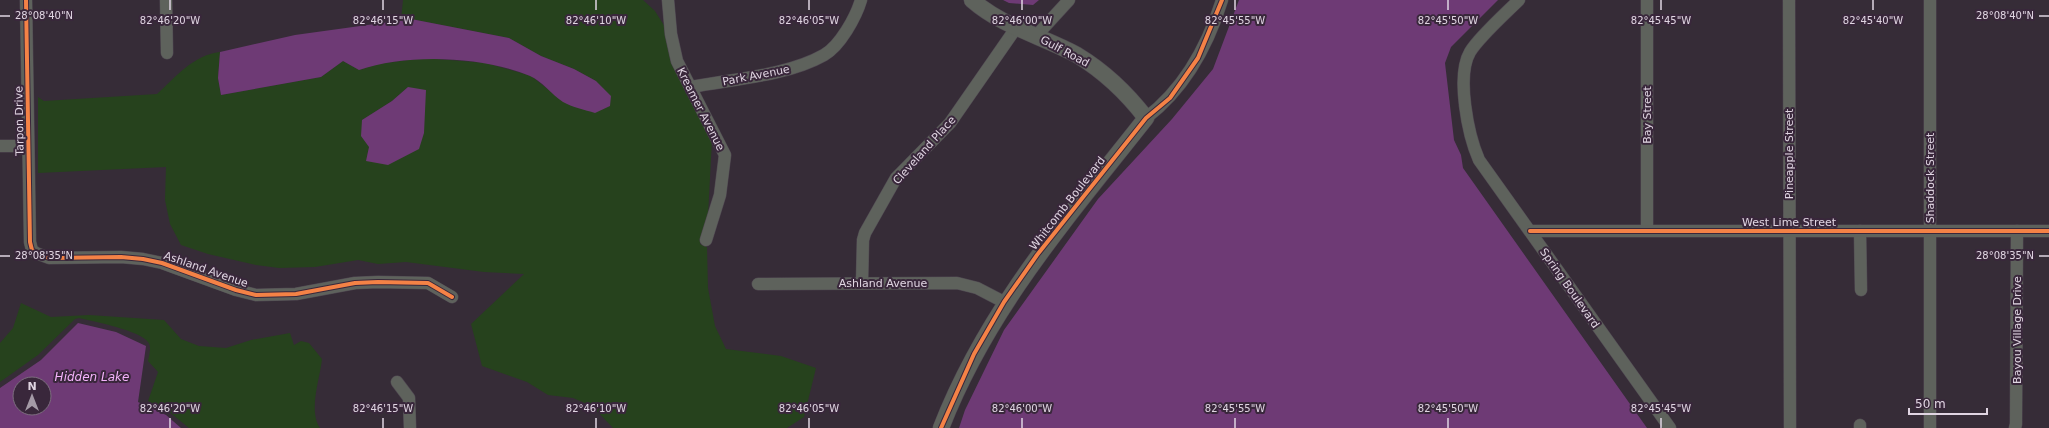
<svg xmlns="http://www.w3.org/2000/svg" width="2049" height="428" font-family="'DejaVu Sans',sans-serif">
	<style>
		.green { fill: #26421d; fill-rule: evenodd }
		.water { fill: #6e3a75; fill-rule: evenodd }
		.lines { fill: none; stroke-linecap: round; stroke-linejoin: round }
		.minor-casing { stroke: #504852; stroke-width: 13 }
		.tertiary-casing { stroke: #504852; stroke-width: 17 }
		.minor { stroke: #5e625c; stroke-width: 12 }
		.tertiary { stroke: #5e625c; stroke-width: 16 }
		.cycleway-casing { stroke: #39273b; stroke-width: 6 }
		.cycleway { stroke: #f48246; stroke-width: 4 }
		.ticks { fill: none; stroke: #e0d5e2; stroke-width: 1.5 }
		.labels { text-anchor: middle; stroke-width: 4; stroke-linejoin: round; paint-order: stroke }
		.street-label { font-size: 11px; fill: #e0d5e2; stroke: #39273b }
		.water-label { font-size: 12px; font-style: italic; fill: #f4b3fb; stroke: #39273b }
		.ticks-label { font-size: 10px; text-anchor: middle; fill: #e0d5e2; stroke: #39273b; stroke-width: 4; stroke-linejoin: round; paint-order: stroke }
	</style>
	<rect width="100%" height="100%" fill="#362c37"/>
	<g class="green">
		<path d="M 403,0 L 643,0 L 655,11 L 665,27 L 686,94 L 688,93 L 712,139 L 708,216 L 700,244 L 707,247 L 708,288 L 715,326 L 726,349 L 781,356 L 816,368 L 804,417 L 787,428 L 613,428 L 592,406 L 573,398 L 548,395 L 527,382 L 482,366 L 471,324 L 524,274 L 484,272 L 406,262 L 378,264 L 358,260 L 315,267 L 279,268 L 256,265 L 208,254 L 181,245 L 170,224 L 165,200 L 166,167 L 38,173 L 38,97 L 44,101 L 157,94 C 176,77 193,55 220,52 L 218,78 L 221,95 L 321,77 L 343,61 L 359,70 L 378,64 L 424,58 L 486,63 L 531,76 L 564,102 L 596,81 L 574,69 L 541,56 L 509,38 L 411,19 L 401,20 ZM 408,87 L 366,161 L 369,147 L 362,120 L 392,101 Z"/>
		<path d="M 21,303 L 51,317 L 89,315 L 164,320 L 181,339 L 199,346 L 226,348 L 251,340 L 290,333 L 294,345 L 301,341 L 309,343 L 322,359 C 320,379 308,410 320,428 L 189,428 L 168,411 L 148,401 L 158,372 L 148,361 C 149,355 152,347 148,342 C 141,331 93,321 79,318 L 75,319 L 38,355 L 0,382 L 0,343 L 13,328 Z"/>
	</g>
	<g class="water">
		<polygon points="1003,0 1039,0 1033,5 1009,3"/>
		<polygon points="1239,0 1498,0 1451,47 1445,63 1454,140 1461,155 1463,168 1647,428 959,428 965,410 1004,330 1098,199 1172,119 1213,69"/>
		<path d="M 411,19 L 509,38 L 541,56 L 574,69 L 596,81 L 611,96 L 610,106 L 595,113 C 585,110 572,107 563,102 C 552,95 542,81 530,76 C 483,56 407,53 359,70 L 343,61 L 321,77 L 221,95 L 218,78 L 220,52 L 295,35 Z"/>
		<polygon points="408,87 426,90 424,133 419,149 388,165 366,161 369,147 361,136 362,120 392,101"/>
		<path d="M 78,323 L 116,332 L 146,346 L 138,402 L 166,415 L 181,428 L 0,428 L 0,388 L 41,360 ZM 20,384 L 44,384 L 44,408 L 20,408 Z"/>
	</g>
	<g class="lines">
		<defs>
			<g id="minor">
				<polyline points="26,0 30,242 32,250 36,253 49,258 121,257 143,259 162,263 236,290 256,295 296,294 355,283 378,282 428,283 452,297"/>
				<polyline points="166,0 167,53"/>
				<polyline points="668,0 671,34 677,61 725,155 720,195 706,240"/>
				<path d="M 1519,0 C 1506,13 1479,37 1470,52 C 1456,76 1468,135 1479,160 L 1670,428"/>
				<polyline points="1647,0 1647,230"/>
				<polyline points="1789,0 1790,428"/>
				<polyline points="1036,36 1069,0"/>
				<path d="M 691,87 C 732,79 787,76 824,55 C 840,46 856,17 861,0"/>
				<path d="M 1146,118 C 1184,89 1208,45 1222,0"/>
				<polyline points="0,146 19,146"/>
				<polyline points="1530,231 2049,231"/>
				<polyline points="1860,231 1861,290"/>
				<polyline points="862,283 863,240 865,233 896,178 950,123 1016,28"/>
				<polyline points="758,284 957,283 977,288 1004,302"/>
				<polyline points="397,382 409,398 410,428"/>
				<polyline points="1860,425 1860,428"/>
				<polyline points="1930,428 1930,0"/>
				<polyline points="2015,428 2016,424 2017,231"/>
			</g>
			<path id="tertiary" d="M 941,428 C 987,309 1068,217 1146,118 C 1126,92 1105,72 1077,55 C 1042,36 1003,27 972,0"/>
		</defs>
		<use href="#minor" class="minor-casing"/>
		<use href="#tertiary" class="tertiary-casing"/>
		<use href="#minor" class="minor"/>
		<use href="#tertiary" class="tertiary"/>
		<defs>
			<g id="cycleway">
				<polyline points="26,0 30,242 32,250 36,253 49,258 121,257 143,259 162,263 236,290 256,295 296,294 355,283 378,282 428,283 452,297"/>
				<polyline points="1530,231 2049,231"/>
				<polyline points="941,428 974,354 1004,302 1037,255 1146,118 1170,98 1198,58 1222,0"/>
			</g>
		</defs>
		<use href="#cycleway" class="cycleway-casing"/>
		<use href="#cycleway" class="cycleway"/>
	</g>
	<path class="ticks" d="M 170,0 L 170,10M 383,0 L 383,10M 596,0 L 596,10M 809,0 L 809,10M 1022,0 L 1022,10M 1235,0 L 1235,10M 1448,0 L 1448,10M 1661,0 L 1661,10M 1873,0 L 1873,10M 0,16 L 10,16M 2039,16 L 2049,16M 0,256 L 10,256M 2039,256 L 2049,256M 170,418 L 170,428M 383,418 L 383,428M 596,418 L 596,428M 809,418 L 809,428M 1022,418 L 1022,428M 1235,418 L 1235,428M 1448,418 L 1448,428M 1661,418 L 1661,428"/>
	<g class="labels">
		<g class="street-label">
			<text transform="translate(1065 51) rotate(28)" y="4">Gulf Road</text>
			<text transform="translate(756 75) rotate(-11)" y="4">Park Avenue</text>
			<text transform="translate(701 109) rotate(63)" y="4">Kreamer Avenue</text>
			<text transform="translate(1647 115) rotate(-90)" y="4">Bay Street</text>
			<text transform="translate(19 121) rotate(-91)" y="4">Tarpon Drive</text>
			<text transform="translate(924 150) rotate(-48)" y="4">Cleveland Place</text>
			<text transform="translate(1789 154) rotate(-90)" y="4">Pineapple Street</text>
			<text transform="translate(1930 178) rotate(-90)" y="4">Shaddock Street</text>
			<text transform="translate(1067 203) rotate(-52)" y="4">Whitcomb Boulevard</text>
			<text x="1789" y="226">West Lime Street</text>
			<text transform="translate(206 269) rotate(19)" y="4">Ashland Avenue</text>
			<text x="883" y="287">Ashland Avenue</text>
			<text transform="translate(1570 288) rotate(55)" y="4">Spring Boulevard</text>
			<text transform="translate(2017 330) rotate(-90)" y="4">Bayou Village Drive</text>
		</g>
		<g class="water-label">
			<text x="92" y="381">Hidden Lake</text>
		</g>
	</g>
	<g class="ticks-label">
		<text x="44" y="19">28°08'40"N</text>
		<text x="2005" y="19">28°08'40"N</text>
		<text x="170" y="24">82°46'20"W</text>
		<text x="383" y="24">82°46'15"W</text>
		<text x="596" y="24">82°46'10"W</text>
		<text x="809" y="24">82°46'05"W</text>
		<text x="1022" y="24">82°46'00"W</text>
		<text x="1235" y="24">82°45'55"W</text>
		<text x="1448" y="24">82°45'50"W</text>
		<text x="1661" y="24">82°45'45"W</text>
		<text x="1873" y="24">82°45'40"W</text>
		<text x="44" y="259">28°08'35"N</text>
		<text x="2005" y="259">28°08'35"N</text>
		<text x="170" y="412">82°46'20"W</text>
		<text x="383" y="412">82°46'15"W</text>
		<text x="596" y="412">82°46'10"W</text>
		<text x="809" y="412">82°46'05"W</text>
		<text x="1022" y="412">82°46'00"W</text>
		<text x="1235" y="412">82°45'55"W</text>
		<text x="1448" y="412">82°45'50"W</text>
		<text x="1661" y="412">82°45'45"W</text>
	</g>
	<g transform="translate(32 396)"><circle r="19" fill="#39273b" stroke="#7c6d7e"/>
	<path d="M0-3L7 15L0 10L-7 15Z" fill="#a49aa6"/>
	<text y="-6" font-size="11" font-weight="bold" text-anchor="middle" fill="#e0d5e2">N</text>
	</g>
	<path d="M1909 408v6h78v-6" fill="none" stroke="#e0d5e2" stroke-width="2"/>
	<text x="1915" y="408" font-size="12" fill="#e0d5e2" stroke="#39273b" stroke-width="3" paint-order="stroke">50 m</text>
</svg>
